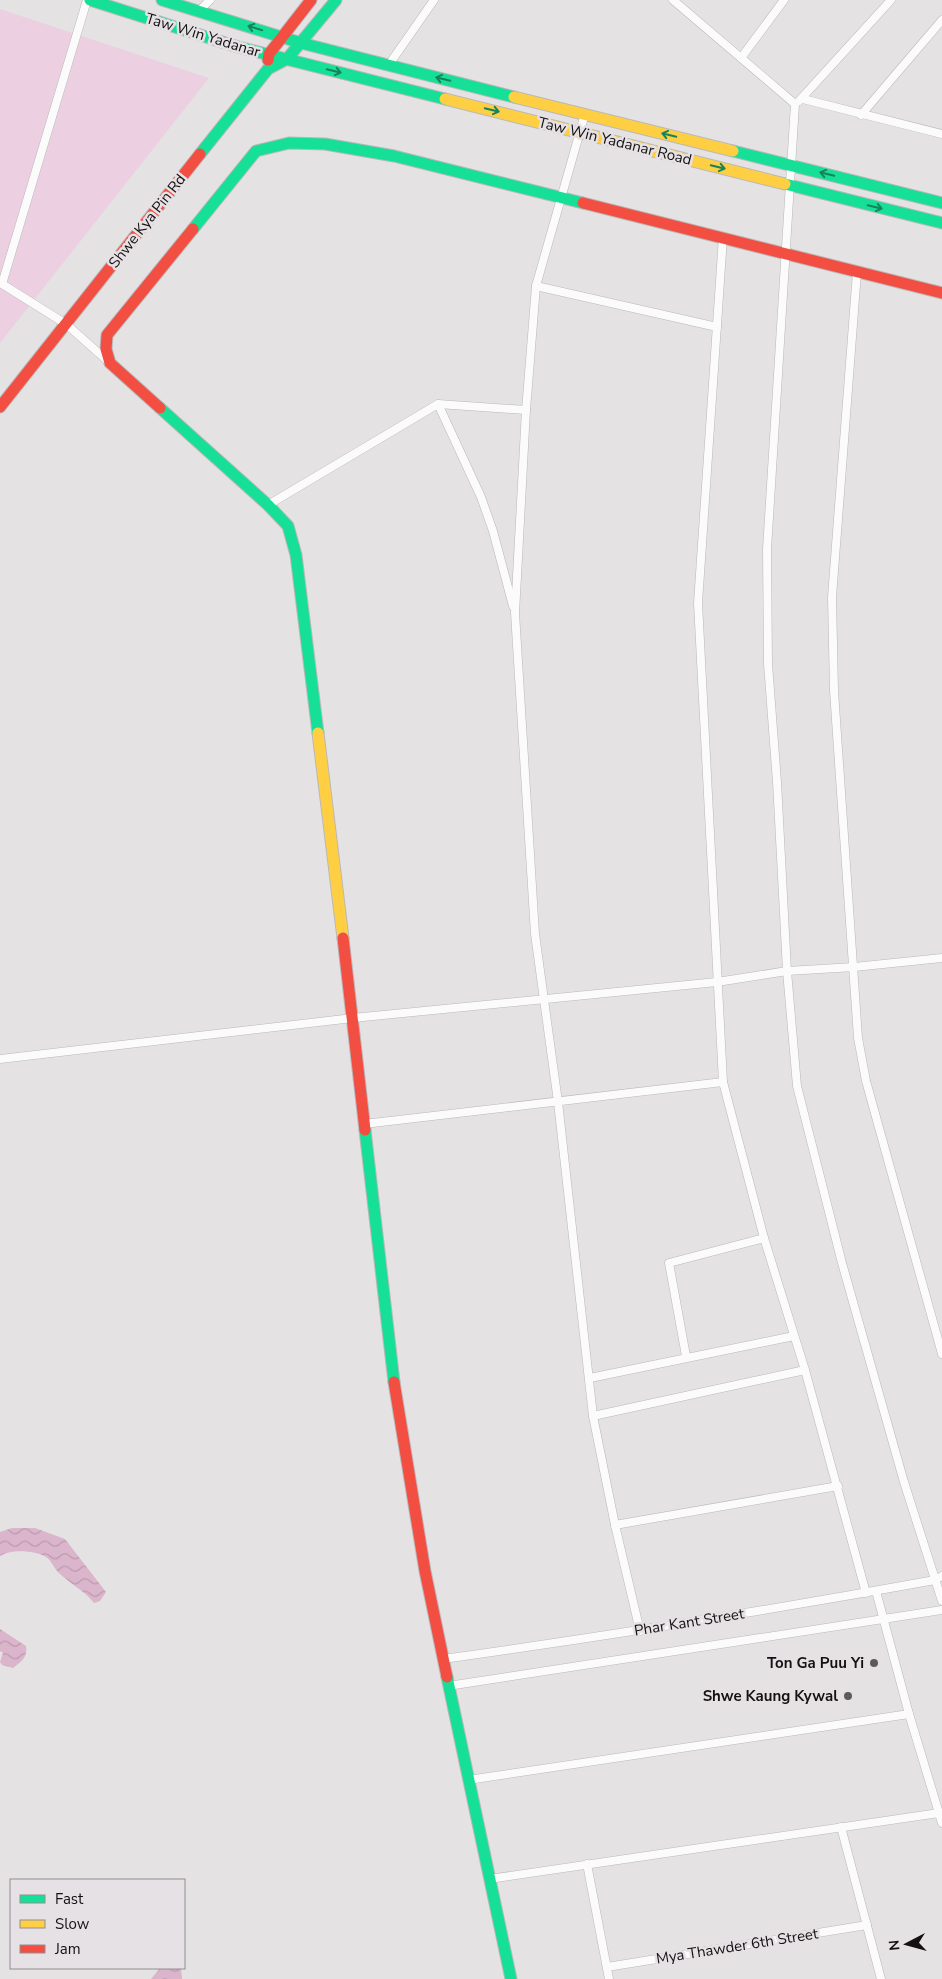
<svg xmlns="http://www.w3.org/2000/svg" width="942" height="1979" font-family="'Nunito Sans',sans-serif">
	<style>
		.green { fill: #ecd0e1 }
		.water { fill: url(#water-waves) }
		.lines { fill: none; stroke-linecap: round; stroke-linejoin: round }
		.street-casing { stroke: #bab8ba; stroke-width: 9 }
		.fast-casing { stroke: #bab8ba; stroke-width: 13 }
		.slow-casing { stroke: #bab8ba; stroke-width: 13 }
		.jam-casing { stroke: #bab8ba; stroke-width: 13 }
		.street { stroke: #fbfbfb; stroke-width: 8 }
		.fast { stroke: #16e098; stroke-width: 11 }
		.slow { stroke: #ffcf43; stroke-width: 11 }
		.jam { stroke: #f24e42; stroke-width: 11 }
		.oneway { stroke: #15835c }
		.poi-dot { fill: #5c5a5c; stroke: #e6e1e4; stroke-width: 2 }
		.labels { text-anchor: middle; stroke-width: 5; stroke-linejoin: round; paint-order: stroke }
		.street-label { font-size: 15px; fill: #131112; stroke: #e6e1e4 }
		.poi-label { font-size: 15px; font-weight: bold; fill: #131112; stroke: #e6e1e4; text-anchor: end }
	</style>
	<defs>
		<pattern id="water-waves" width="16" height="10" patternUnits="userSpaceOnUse" patternTransform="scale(1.25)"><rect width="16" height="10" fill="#dbb5cc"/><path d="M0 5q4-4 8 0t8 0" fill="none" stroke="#bb9bae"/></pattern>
	</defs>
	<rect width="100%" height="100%" fill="#e5e2e4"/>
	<polygon class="green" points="0,9 209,78 0,343"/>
	<g class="water">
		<path d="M 12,1528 L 35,1528 L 65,1539 L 106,1592 L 100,1601 L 94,1603 C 84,1590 70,1584 58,1572 C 54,1568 51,1560 46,1557 C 35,1550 10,1549 0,1556 L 0,1532 Z"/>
		<path d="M 0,1629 L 26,1646 C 28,1657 21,1662 13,1668 L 2,1665 L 0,1662 L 3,1653 L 0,1651 Z"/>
		<polygon points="160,1968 181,1968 182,1979 151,1979"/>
	</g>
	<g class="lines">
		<defs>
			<g id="street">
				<polyline points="87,0 2,284 66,324 110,363"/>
				<polyline points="673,0 795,104"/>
				<polyline points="199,11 210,0"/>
				<polyline points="741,58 784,0"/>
				<polyline points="388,66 434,0"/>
				<polyline points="803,99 942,134"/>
				<polyline points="799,101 891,0"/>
				<polyline points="795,104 767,549 768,664 777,782 787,971 797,1086 842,1263 904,1482 942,1601"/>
				<polyline points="585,114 536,286 526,410 515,613 535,934 558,1102 593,1416 615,1525 640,1631"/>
				<polyline points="861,115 942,20"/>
				<polyline points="723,237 698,603 723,1082 764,1238 805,1370 866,1593"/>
				<polyline points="857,272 832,597 834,691 858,1038 866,1081 942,1354"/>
				<polyline points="536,286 717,327"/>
				<polyline points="438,404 481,497 493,531 513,606"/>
				<polyline points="268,505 438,404 526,410"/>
				<polyline points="0,1059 353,1018 717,982 787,971 854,967 942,958"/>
				<polyline points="364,1124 723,1082"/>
				<polyline points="686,1356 669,1263 764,1238"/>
				<polyline points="590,1378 794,1336"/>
				<polyline points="593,1416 805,1370"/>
				<polyline points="615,1525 838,1486"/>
				<polyline points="876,1591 909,1714 942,1823"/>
				<path d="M 443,1659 C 607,1636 771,1610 935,1580 L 942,1576"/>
				<polyline points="448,1686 942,1610"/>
				<polyline points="468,1780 909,1714"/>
				<polyline points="841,1827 881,1979"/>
				<polyline points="587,1864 609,1979"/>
				<polyline points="489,1879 939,1813"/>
				<polyline points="607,1967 867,1925"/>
			</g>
			<g id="fast">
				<polyline points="90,0 238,47 445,99"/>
				<polyline points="162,0 301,43 514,97"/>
				<polyline points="733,151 942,203"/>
				<polyline points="200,154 268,69 287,59 336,0"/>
				<polyline points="785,184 942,223"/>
				<polyline points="193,229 256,151 289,143 325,144 394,156 583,203"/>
				<polyline points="160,408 268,505 288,526 296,555 318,733"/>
				<polyline points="365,1130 394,1382"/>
				<polyline points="447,1677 511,1979"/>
			</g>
			<g id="slow">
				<polyline points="514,97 733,151"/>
				<polyline points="445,99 785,184"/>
				<polyline points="318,733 343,938"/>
			</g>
			<g id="jam">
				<polyline points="268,60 269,54 311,0"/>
				<polyline points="583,203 942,293"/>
				<polyline points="0,407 200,154"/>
				<polyline points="160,408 110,363 106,349 107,335 193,229"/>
				<polyline points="343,938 365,1130"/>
				<polyline points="394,1382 425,1571 447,1677"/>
			</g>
		</defs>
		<use href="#street" class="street-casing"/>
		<use href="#fast" class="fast-casing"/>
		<use href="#slow" class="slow-casing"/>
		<use href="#jam" class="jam-casing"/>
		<use href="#street" class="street"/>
		<use href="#fast" class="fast"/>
		<use href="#slow" class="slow"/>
		<use href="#jam" class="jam"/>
	</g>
	<defs><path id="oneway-shaft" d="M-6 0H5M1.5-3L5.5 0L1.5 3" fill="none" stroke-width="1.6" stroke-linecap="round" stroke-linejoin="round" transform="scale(1.25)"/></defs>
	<g class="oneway">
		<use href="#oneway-shaft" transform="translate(255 28) rotate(-163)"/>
		<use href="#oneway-shaft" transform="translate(334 71) rotate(14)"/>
		<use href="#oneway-shaft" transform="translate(443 79) rotate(-166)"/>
		<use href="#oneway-shaft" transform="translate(492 110) rotate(14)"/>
		<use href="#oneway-shaft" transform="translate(669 135) rotate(-166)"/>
		<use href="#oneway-shaft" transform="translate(718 167) rotate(14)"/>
		<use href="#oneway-shaft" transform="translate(827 174) rotate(-166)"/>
		<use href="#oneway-shaft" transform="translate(875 207) rotate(14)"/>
	</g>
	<g class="poi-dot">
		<circle cx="874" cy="1663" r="5"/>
		<circle cx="848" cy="1696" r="5"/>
	</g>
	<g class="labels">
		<g class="street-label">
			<text transform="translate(203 35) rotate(17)" y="5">Taw Win Yadanar</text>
			<text transform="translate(615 141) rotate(14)" y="5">Taw Win Yadanar Road</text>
			<text transform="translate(147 221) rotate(-52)" y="5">Shwe Kya Pin Rd</text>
			<text transform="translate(689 1622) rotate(-9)" y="5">Phar Kant Street</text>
			<text transform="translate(737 1946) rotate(-9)" y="5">Mya Thawder 6th Street</text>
		</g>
		<g class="poi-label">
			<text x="864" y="1668">Ton Ga Puu Yi</text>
			<text x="838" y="1701">Shwe Kaung Kywal</text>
		</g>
	</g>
	<rect x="10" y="1879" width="175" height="90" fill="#e6e1e4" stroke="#928e90"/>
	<rect x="20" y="1895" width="25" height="8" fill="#16e098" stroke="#928e90"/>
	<text x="55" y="1904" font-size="15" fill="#131112">Fast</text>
	<rect x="20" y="1920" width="25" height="8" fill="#ffcf43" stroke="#928e90"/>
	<text x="55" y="1929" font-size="15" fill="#131112">Slow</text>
	<rect x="20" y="1945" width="25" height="8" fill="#f24e42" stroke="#928e90"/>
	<text x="55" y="1954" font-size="15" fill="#131112">Jam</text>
	<g transform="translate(907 1944) rotate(264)" stroke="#e6e1e4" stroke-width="4" paint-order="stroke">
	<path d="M0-4L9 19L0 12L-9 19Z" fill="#131112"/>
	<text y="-8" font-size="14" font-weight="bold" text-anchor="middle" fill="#131112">N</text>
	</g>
</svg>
